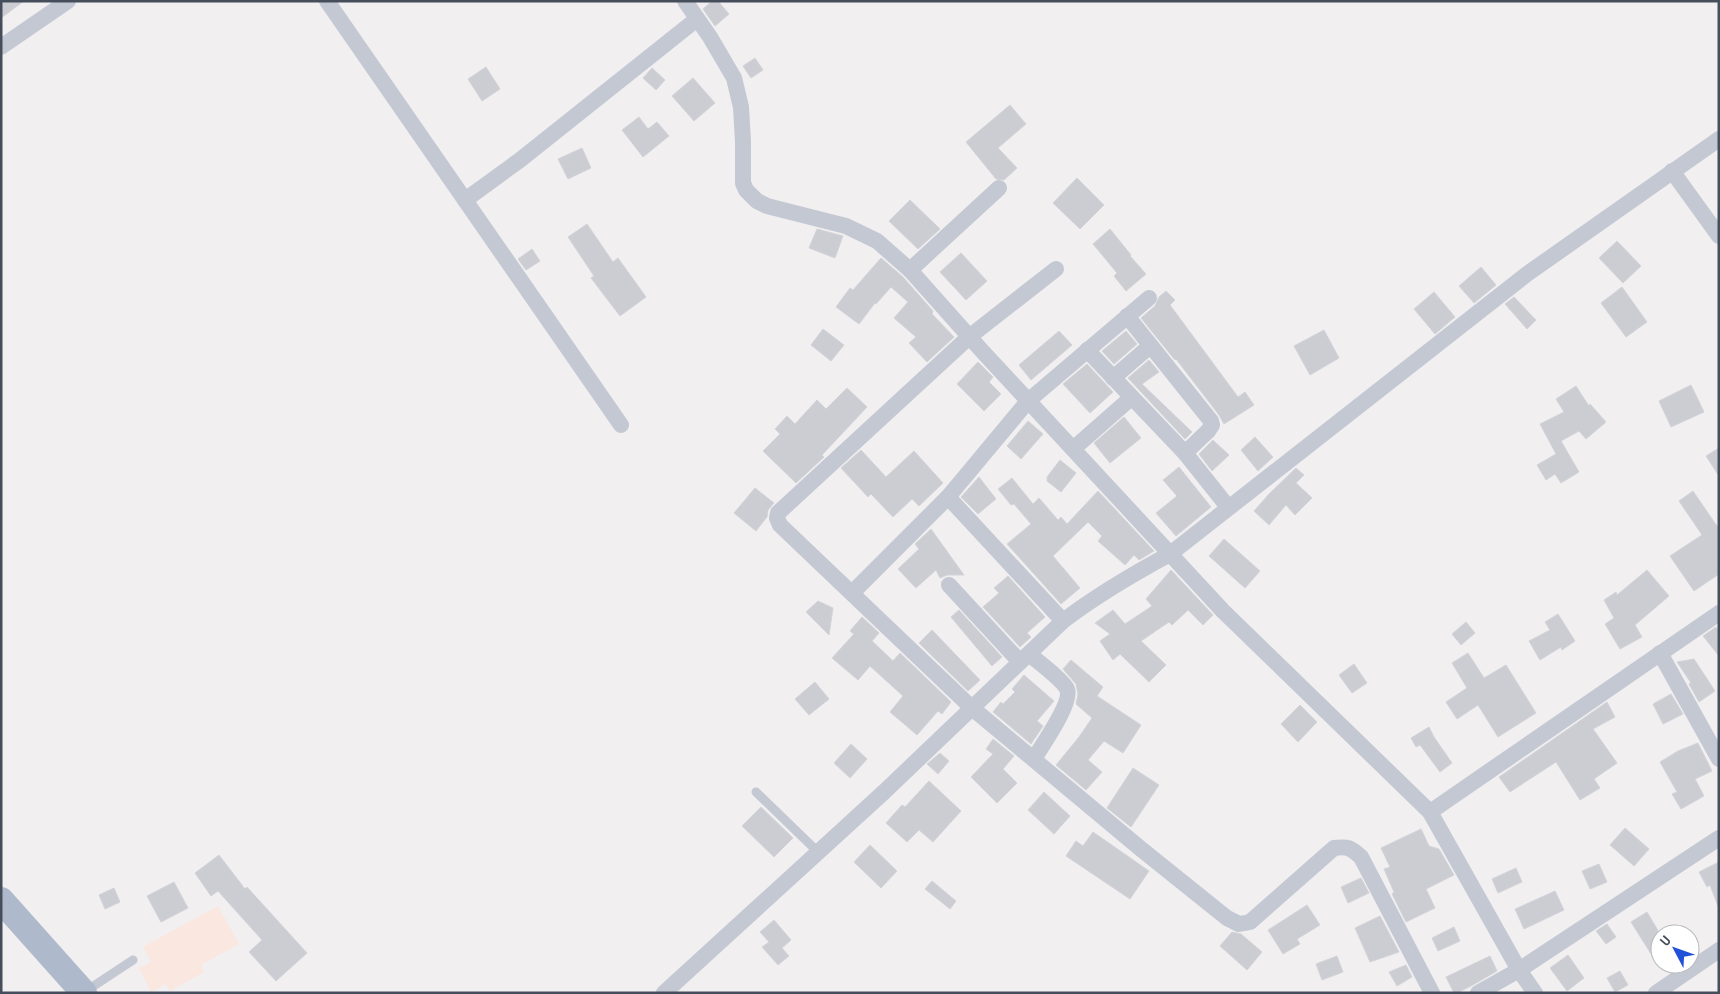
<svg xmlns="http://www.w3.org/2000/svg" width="1720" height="994" font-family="'Archivo Narrow',sans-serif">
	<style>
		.medical { fill: #fae7e0 }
		.building { fill: #cccdd3; stroke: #d3d4da }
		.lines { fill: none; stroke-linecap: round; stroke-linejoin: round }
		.service { stroke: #c3c8d3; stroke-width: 9 }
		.minor { stroke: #c3c8d3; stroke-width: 16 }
		.primary { stroke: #afb9cc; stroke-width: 26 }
	</style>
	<rect width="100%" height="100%" fill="#f1efef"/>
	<polygon class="medical" points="218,906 239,944 201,965 204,972 170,991 166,984 151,992 139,968 151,962 143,947"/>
	<g class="building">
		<polygon points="1,1 24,1 1,18"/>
		<polygon points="712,1 718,1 729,14 715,26 703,9"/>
		<polygon points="755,58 763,70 751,78 743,66"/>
		<polygon points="486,67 500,89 482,101 468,79"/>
		<polygon points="652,68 665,80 656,90 643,78"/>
		<polygon points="693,78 715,103 694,121 672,96"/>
		<polygon points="1010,105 1026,124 998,148 1017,168 1004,180 996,179 966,142"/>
		<polygon points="639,117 648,129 657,122 669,136 643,157 622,130"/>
		<polygon points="582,148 591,168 568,179 558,159"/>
		<polygon points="1077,178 1104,205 1080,229 1053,203"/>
		<polygon points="910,200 940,229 918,249 889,221"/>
		<polygon points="587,224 613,262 618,258 646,297 620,316 591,278 594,276 568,237"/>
		<polygon points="817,229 843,236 835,258 809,248"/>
		<polygon points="1110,229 1131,255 1130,256 1146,274 1126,291 1114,276 1117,273 1093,244"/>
		<polygon points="1617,241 1641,266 1623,283 1599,258"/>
		<polygon points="532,249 540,261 526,270 518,259"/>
		<polygon points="961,253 987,281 966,300 940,272"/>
		<polygon points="881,258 903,277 933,311 932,314 954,337 927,362 909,343 916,337 894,318 908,302 891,287 876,304 875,303 859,324 836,307 850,288 853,290"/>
		<polygon points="1481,267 1496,285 1474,303 1459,286"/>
		<polygon points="1622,287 1647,322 1626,337 1601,303"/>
		<polygon points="1166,291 1175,300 1170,305 1238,397 1245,392 1254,405 1224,424 1219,415 1176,359 1175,360 1141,318 1155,306 1159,297"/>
		<polygon points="1434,292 1455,317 1435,334 1414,309"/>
		<polygon points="1514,297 1536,320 1527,329 1505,304"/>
		<polygon points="823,329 844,345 831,361 811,345"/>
		<polygon points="1324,330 1339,358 1310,375 1294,346"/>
		<polygon points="1059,331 1072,345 1031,380 1019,365"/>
		<polygon points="1126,331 1137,344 1114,364 1102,351"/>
		<polygon points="1149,360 1159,372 1142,384 1192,432 1185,439 1128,378"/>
		<polygon points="978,362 993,377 989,382 1001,394 984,411 957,384"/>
		<polygon points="1087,364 1113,392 1090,413 1063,384"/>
		<polygon points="1691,385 1704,412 1671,427 1659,401"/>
		<polygon points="1576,386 1589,406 1590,404 1606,422 1586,439 1579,431 1561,441 1579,472 1561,483 1555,474 1546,480 1537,465 1556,454 1540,424 1564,412 1556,399"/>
		<polygon points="847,388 867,407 822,455 824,457 796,483 763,451 780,434 775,429 787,416 795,424 817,400 826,409"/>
		<polygon points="1124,417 1141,438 1110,463 1094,443"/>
		<polygon points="1028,421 1043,434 1021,459 1007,446"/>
		<polygon points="1255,437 1273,457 1258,471 1241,450"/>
		<polygon points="1213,440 1229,455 1212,471 1199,454"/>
		<polygon points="1719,448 1719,476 1706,456"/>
		<polygon points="861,450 886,477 914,451 943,483 919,506 912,499 893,517 871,494 868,497 841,468"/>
		<polygon points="1060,460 1076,473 1061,492 1047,481 1047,477"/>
		<polygon points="1179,467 1211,507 1176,536 1156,513 1177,496 1163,480"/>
		<polygon points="1296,468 1304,475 1296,483 1312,498 1295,515 1286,505 1269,525 1254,511 1269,494"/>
		<polygon points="979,477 996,499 978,514 961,497"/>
		<polygon points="1012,478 1033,504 1039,498 1058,520 1061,517 1067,524 1098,491 1154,551 1139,560 1134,555 1125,565 1098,541 1102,536 1088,522 1053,556 1080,588 1061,604 1007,544 1031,524 1014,504 1011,505 998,489"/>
		<polygon points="755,488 774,503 768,510 767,517 756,531 734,513"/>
		<polygon points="1693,491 1719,529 1719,574 1694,591 1670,556 1702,535 1679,501"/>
		<polygon points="931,529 964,575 947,575 940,578 936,570 916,588 898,569 919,549 915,544"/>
		<polygon points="1224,539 1260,571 1245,588 1209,556"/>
		<polygon points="1171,570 1213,615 1203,625 1188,610 1172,625 1169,622 1141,641 1166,665 1149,682 1120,654 1113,660 1100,641 1110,634 1095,623 1113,610 1125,624 1152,606 1146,599"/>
		<polygon points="1647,570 1669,596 1635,625 1642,637 1620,649 1605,624 1614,618 1604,600 1616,592 1617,595"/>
		<polygon points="1008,576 1045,617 1027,633 1031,637 1020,647 983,607 999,593 994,588"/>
		<polygon points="818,601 833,608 829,635 806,612"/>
		<polygon points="959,610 1002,657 992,666 951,617"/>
		<polygon points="1558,614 1575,641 1562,650 1561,647 1540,660 1529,641 1550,630 1545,622"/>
		<polygon points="862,617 879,633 872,641 893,661 900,653 951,702 942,714 938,711 917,735 890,712 903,696 870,666 858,680 832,658 854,634 850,631"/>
		<polygon points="1466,622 1475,633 1461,645 1452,634"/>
		<polygon points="1716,627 1719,632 1719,656 1703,636"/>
		<polygon points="932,630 980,680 968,691 919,643"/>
		<polygon points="1468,653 1484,678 1506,665 1536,713 1498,737 1478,705 1457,719 1446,702 1467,688 1452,663"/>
		<polygon points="1694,659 1715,691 1699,702 1689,684 1691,683 1677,662"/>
		<polygon points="1071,660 1103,687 1097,696 1141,725 1123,753 1104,741 1088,760 1102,772 1086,790 1056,765 1079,737 1092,718 1076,704 1078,694 1076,684 1063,669"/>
		<polygon points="1354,664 1367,683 1352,693 1339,675"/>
		<polygon points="1024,675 1054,701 1037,721 1043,726 1031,744 993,712 1001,702 1003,704 1015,692 1012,689"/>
		<polygon points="815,682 829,699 809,715 795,699"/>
		<polygon points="1671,694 1683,714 1663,724 1653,704"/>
		<polygon points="1607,702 1615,717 1593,729 1617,763 1594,779 1600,788 1580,800 1556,762 1510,792 1499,777"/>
		<polygon points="1300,705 1317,722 1298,742 1281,724"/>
		<polygon points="1429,727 1434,737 1452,763 1440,772 1420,745 1416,747 1411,738"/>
		<polygon points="993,739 1014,756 1003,769 1017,783 997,803 971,777 993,754 986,749"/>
		<polygon points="1698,743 1712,771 1695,779 1704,796 1681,809 1672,794 1677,792 1660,762 1678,751"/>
		<polygon points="851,744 867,759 850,778 834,763"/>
		<polygon points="940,753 949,761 938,774 927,764"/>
		<polygon points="1133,768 1159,785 1131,827 1107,808"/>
		<polygon points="929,781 961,811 933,842 919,830 907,842 886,823 902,805 905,807"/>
		<polygon points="1044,792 1070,816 1054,834 1028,810"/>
		<polygon points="761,807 793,838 774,857 742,826"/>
		<polygon points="1625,828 1649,849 1634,866 1610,845"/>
		<polygon points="1421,829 1429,846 1439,849 1454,875 1426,889 1435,908 1406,922 1392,894 1394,892 1384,869 1390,867 1381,848"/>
		<polygon points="1093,832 1149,871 1130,899 1066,856 1076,841 1083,846"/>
		<polygon points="870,845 897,871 881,888 854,862"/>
		<polygon points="219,855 245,889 247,887 307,953 276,981 249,952 262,940 218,891 211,896 195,873"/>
		<polygon points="1719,862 1719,906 1718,906 1710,885 1707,887 1699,872"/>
		<polygon points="1599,864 1607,882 1590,889 1582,871"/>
		<polygon points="1516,868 1522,882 1498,893 1492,879"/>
		<polygon points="1361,878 1369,893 1348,903 1341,887"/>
		<polygon points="932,881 956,901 950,909 925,889"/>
		<polygon points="174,882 188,908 161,922 147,896"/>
		<polygon points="114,888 120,902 105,909 99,895"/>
		<polygon points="1555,891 1564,910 1524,929 1515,909"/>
		<polygon points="1307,905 1320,925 1297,939 1300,944 1283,954 1268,930"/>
		<polygon points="1647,912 1660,934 1660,948 1651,954 1631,922"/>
		<polygon points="1380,916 1399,952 1370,962 1355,928"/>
		<polygon points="774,920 791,940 782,948 789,956 778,965 762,947 769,942 760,932"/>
		<polygon points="1607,924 1616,937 1606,944 1596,931"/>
		<polygon points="1454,927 1460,941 1438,951 1432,938"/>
		<polygon points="1232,932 1241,934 1262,952 1247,970 1220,946"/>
		<polygon points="1568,955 1584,978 1567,991 1550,968"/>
		<polygon points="1337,956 1343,972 1322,980 1316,964"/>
		<polygon points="1490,956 1497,971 1471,986 1457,993 1454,993 1446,977"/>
		<polygon points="1406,965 1412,977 1397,986 1389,972"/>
		<polygon points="1620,971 1628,985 1615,992 1607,978"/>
	</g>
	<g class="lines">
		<g class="service">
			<polyline points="756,792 818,852"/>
			<polyline points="86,991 133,960"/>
		</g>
		<g class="minor">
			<polyline points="327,1 621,425"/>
			<polyline points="685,1 710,37 734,78 741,107 743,142 743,183 746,190 757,201 767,206 846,226 877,241 910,270 983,352 1223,611 1430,812 1519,970 1535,993"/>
			<polyline points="1,47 68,1"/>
			<polyline points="1672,171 1719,236"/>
			<polyline points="465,200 520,160 697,19"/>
			<path d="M 1056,269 L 969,337 L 778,513 L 777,518 L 780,525 L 972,708 L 1141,849 L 1227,918 L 1239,924 L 1250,922 L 1334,848 C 1348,846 1351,848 1361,857 L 1432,993"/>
			<polyline points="910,270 999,188"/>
			<polyline points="1127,316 1211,421 1212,425 1208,431 1185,453 1228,507"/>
			<polyline points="1087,350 1185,453"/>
			<polyline points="1113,378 1150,346"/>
			<polyline points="1073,449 1131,398"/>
			<polyline points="948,497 1063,621"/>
			<polyline points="949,585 1020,662"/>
			<polyline points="852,593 948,497 1028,401 1149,298"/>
			<polyline points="1660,653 1719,759"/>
			<path d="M 1029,654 C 1037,661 1062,679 1067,689 C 1073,702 1041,747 1034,759"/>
			<polyline points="1430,812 1719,613"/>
			<path d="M 664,993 L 884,792 L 1063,621 C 1097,595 1133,574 1170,554 L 1527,274 L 1719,139"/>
			<polyline points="1478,993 1519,970 1719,838"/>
			<polyline points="1656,993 1719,950"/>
		</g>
		<polyline class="primary" points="1,900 84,993"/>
	</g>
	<rect width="1720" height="994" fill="none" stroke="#474e5b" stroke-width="5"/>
	<g transform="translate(1675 949) rotate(311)"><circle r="24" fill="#ffffff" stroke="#b5b8bd"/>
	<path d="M0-4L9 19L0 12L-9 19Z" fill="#2151d9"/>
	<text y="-8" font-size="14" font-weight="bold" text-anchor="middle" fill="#474e5b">U</text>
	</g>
</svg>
